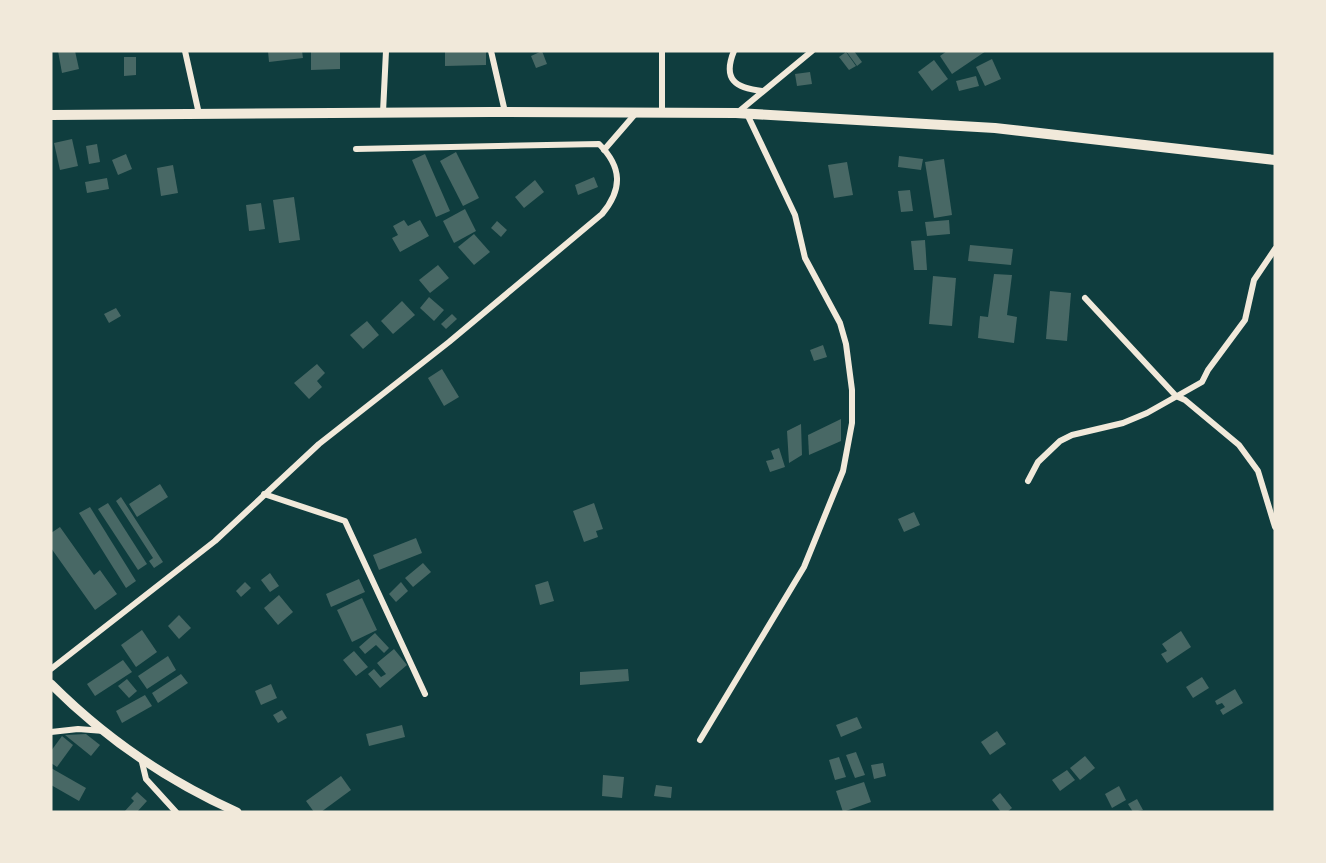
<svg xmlns="http://www.w3.org/2000/svg" width="1326" height="863" font-family="'Roboto Serif',serif">
	<style>
		.building { fill: #486865 }
		.lines { fill: none; stroke-linecap: round; stroke-linejoin: round }
		.minor { stroke: #f1e9da; stroke-width: 6 }
		.secondary { stroke: #f1e9da; stroke-width: 9 }
		.primary { stroke: #f1e9da; stroke-width: 10 }
	</style>
	<rect width="100%" height="100%" fill="#0f3d3e"/>
	<g class="building">
		<polygon points="58,51 75,51 79,69 62,73"/>
		<polygon points="268,51 302,51 303,58 269,62"/>
		<polygon points="311,51 340,51 340,69 311,70"/>
		<polygon points="445,51 486,51 486,65 445,66"/>
		<polygon points="542,51 547,64 536,68 531,56"/>
		<polygon points="846,51 854,51 862,62 857,66"/>
		<polygon points="947,51 986,51 952,74 940,56"/>
		<polygon points="846,52 856,66 849,70 839,57"/>
		<polygon points="124,57 136,57 136,75 124,76"/>
		<polygon points="992,59 1001,79 985,86 976,67"/>
		<polygon points="934,60 948,79 932,91 918,72"/>
		<polygon points="810,72 812,84 797,86 795,74"/>
		<polygon points="976,76 979,86 959,91 956,81"/>
		<polygon points="72,139 78,166 60,170 54,143"/>
		<polygon points="97,144 100,162 89,164 86,146"/>
		<polygon points="456,152 479,198 463,206 440,161"/>
		<polygon points="126,154 132,169 118,175 112,160"/>
		<polygon points="425,154 450,211 436,217 412,160"/>
		<polygon points="899,156 923,159 921,170 898,167"/>
		<polygon points="944,159 952,215 934,218 925,162"/>
		<polygon points="847,162 853,195 834,198 828,165"/>
		<polygon points="173,165 178,193 161,196 157,168"/>
		<polygon points="594,177 598,187 578,195 575,185"/>
		<polygon points="107,178 109,189 87,193 85,182"/>
		<polygon points="535,180 544,192 524,208 515,197"/>
		<polygon points="910,190 913,211 901,212 898,191"/>
		<polygon points="294,197 300,240 279,243 273,200"/>
		<polygon points="261,203 265,229 249,231 246,205"/>
		<polygon points="465,209 476,231 454,243 443,221"/>
		<polygon points="404,220 408,226 420,220 429,236 400,252 392,238 398,235 393,226"/>
		<polygon points="949,220 950,234 927,236 925,222"/>
		<polygon points="497,221 507,230 501,237 491,228"/>
		<polygon points="474,234 490,252 474,265 458,247"/>
		<polygon points="925,240 927,270 914,270 911,241"/>
		<polygon points="970,245 1013,249 1011,265 968,261"/>
		<polygon points="438,265 449,278 430,293 419,280"/>
		<polygon points="994,274 1012,275 1007,315 1017,317 1014,343 978,338 980,316 988,317"/>
		<polygon points="933,276 956,278 952,326 929,324"/>
		<polygon points="1050,291 1071,293 1067,341 1046,339"/>
		<polygon points="429,297 444,310 434,321 420,308"/>
		<polygon points="402,301 415,315 393,334 381,321"/>
		<polygon points="116,308 121,316 109,323 104,314"/>
		<polygon points="452,314 457,319 446,329 441,324"/>
		<polygon points="367,321 379,335 363,349 350,335"/>
		<polygon points="823,345 827,357 814,361 810,350"/>
		<polygon points="317,364 325,373 317,381 322,387 309,399 294,383"/>
		<polygon points="442,369 459,397 444,406 428,378"/>
		<polygon points="841,419 841,441 809,455 808,435"/>
		<polygon points="801,424 802,455 789,463 787,431"/>
		<polygon points="779,448 785,467 770,472 766,461 774,459 771,451"/>
		<polygon points="160,484 168,497 137,517 129,504"/>
		<polygon points="121,497 163,562 154,568 149,561 153,558 116,501"/>
		<polygon points="108,503 147,564 138,570 98,509"/>
		<polygon points="594,503 603,529 596,531 598,537 584,542 573,511"/>
		<polygon points="90,507 136,581 126,588 79,513"/>
		<polygon points="914,512 920,525 904,532 898,519"/>
		<polygon points="60,527 94,575 100,570 117,594 95,610 51,548 51,533"/>
		<polygon points="416,538 422,553 379,570 373,555"/>
		<polygon points="423,563 431,572 413,587 405,578"/>
		<polygon points="270,573 279,586 270,592 261,580"/>
		<polygon points="359,579 365,592 331,607 326,594"/>
		<polygon points="548,581 554,601 540,605 535,585"/>
		<polygon points="245,582 251,588 241,597 236,591"/>
		<polygon points="401,582 408,591 396,602 389,594"/>
		<polygon points="279,595 293,612 278,625 264,608"/>
		<polygon points="362,598 377,630 352,642 337,610"/>
		<polygon points="179,615 191,628 179,639 168,626"/>
		<polygon points="142,630 157,652 136,667 121,645"/>
		<polygon points="1181,631 1191,647 1167,663 1161,654 1167,651 1162,644"/>
		<polygon points="375,633 389,648 384,653 376,645 365,654 359,647"/>
		<polygon points="394,649 407,665 380,688 368,674 374,669 381,677 386,674 377,663"/>
		<polygon points="354,651 368,667 356,676 343,660"/>
		<polygon points="168,656 176,670 147,689 138,676"/>
		<polygon points="123,660 132,672 95,696 87,684"/>
		<polygon points="628,669 629,681 580,685 580,672"/>
		<polygon points="181,674 188,683 158,703 152,693"/>
		<polygon points="1202,677 1209,688 1193,698 1186,687"/>
		<polygon points="127,679 137,691 129,698 118,686"/>
		<polygon points="271,684 277,698 261,705 255,691"/>
		<polygon points="1235,689 1243,703 1223,715 1220,710 1225,707 1222,703 1217,705 1215,701"/>
		<polygon points="145,695 152,706 122,723 116,711"/>
		<polygon points="282,710 287,718 278,723 273,715"/>
		<polygon points="857,717 862,728 841,737 836,725"/>
		<polygon points="402,725 405,737 369,746 366,734"/>
		<polygon points="997,731 1006,744 990,755 981,742"/>
		<polygon points="86,734 100,745 91,756 65,735"/>
		<polygon points="62,736 73,745 57,767 51,763 51,751"/>
		<polygon points="856,752 865,775 855,778 846,755"/>
		<polygon points="1085,756 1095,768 1080,780 1070,768"/>
		<polygon points="839,757 846,777 835,780 829,760"/>
		<polygon points="883,763 886,776 874,779 871,765"/>
		<polygon points="51,768 86,788 79,801 51,785"/>
		<polygon points="1067,770 1075,780 1060,791 1052,780"/>
		<polygon points="603,775 624,777 622,798 602,796"/>
		<polygon points="341,776 351,790 321,812 314,812 306,801"/>
		<polygon points="864,782 871,802 843,812 836,791"/>
		<polygon points="656,785 672,787 671,798 654,796"/>
		<polygon points="1119,786 1126,800 1112,808 1105,794"/>
		<polygon points="137,792 147,801 137,812 124,812 134,801 131,798"/>
		<polygon points="1000,793 1012,808 1007,812 1001,812 992,800"/>
		<polygon points="1137,799 1143,810 1133,812 1128,804"/>
	</g>
	<g class="lines">
		<g class="minor">
			<polyline points="185,51 199,114"/>
			<polyline points="491,51 505,112"/>
			<path d="M 734,51 C 722,80 736,88 762,91"/>
			<polyline points="383,112 386,51"/>
			<polyline points="662,113 662,51"/>
			<polyline points="737,113 812,51"/>
			<polyline points="604,150 636,113"/>
			<polyline points="1085,298 1176,396 1185,400 1239,445 1258,471 1275,527"/>
			<polyline points="1028,481 1038,462 1060,441 1072,435 1123,423 1147,413 1202,382 1208,370 1245,320 1254,280 1275,249"/>
			<polyline points="264,494 345,521 425,694"/>
			<path d="M 51,669 L 215,541 L 319,444 L 449,342 L 602,214 C 623,189 622,167 599,144 L 356,149"/>
			<polyline points="51,732 78,729 104,731"/>
			<polyline points="700,740 804,567 843,471 852,423 852,390 846,344 840,323 805,258 795,215 747,114"/>
			<polyline points="141,758 146,779 176,812"/>
		</g>
		<path class="secondary" d="M 51,684 C 104,737 168,781 237,812"/>
		<polyline class="primary" points="51,115 490,112 736,113 995,128 1275,160"/>
	</g>
	<rect width="1326" height="863" fill="none" stroke="#f1e9da" stroke-width="105"/>
</svg>
